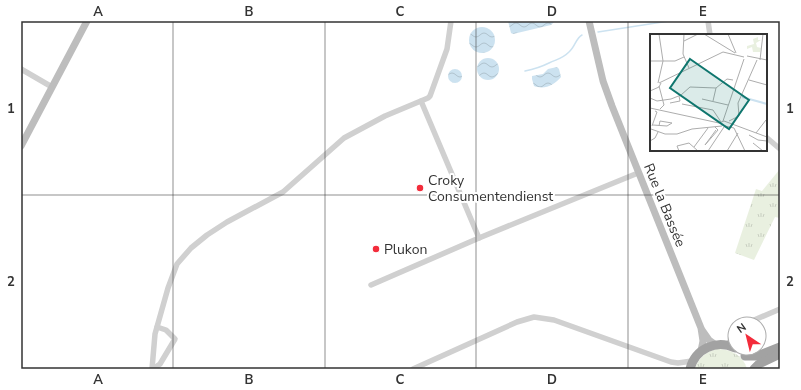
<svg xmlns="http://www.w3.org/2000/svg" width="801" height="390" font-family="'Nunito Sans',sans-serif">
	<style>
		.grass { fill: url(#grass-tufts) }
		.water { fill: url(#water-waves) }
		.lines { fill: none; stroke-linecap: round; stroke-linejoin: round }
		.stream { stroke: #cce2f0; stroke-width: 1.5 }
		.minor { stroke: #d0d0d0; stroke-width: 5.5 }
		.secondary { stroke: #bdbdbd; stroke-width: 7 }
		.trunk { stroke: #a2a2a2; stroke-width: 9 }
		.grid { fill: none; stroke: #333; stroke-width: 1; stroke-opacity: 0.55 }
		.poi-dot { fill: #f32c3b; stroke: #fff; stroke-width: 1.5 }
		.labels { text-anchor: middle; stroke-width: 4; stroke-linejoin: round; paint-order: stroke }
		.poi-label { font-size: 14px; fill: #333; stroke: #fff; text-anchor: start }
		.street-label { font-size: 14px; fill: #333; stroke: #fff }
		.inset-river { fill: none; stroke: #cce2f0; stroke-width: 2 }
		.inset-road { fill: none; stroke: #adadad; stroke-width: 1 }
		.view { fill: #0f766e; fill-opacity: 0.15; stroke: #0f766e; stroke-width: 2 }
		.inset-edge { fill: none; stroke: #333; stroke-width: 2 }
		.neatline { fill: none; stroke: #333; stroke-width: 1.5 }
		.grid-label { font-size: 13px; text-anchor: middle; font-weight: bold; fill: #333 }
	</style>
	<defs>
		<pattern id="grass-tufts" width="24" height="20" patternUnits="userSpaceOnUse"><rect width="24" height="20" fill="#e9f0e0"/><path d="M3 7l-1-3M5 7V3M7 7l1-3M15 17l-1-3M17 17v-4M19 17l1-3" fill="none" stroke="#c8cec1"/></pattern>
		<pattern id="water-waves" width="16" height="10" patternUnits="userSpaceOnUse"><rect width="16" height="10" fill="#cce2f0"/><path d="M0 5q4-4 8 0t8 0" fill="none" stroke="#b0c2ce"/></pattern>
	</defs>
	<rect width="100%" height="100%" fill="#fff"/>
	<g class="grass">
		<polygon points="780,169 780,218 775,217 754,260 735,253 756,189 762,191"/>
		<path d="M 717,349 C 731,349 743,355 747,369 L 695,369 C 698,358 706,352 717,349 Z"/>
	</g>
	<g class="water">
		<polygon points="508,21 555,21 551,25 513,34 511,33"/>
		<circle cx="482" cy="40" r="13"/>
		<circle cx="488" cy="69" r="11"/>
		<path d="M 557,67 L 559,69 L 561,77 C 554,85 545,90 534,86 L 532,79 L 532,76 L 543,74 L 548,69 Z"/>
		<circle cx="455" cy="76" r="7"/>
	</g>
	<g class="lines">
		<g class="stream">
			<polyline points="598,32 669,21"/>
			<path d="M 525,71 C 535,69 541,67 549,63 C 557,59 562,59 569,52 C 575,47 576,38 582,35"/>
		</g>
		<g class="minor">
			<polyline points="708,21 710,35"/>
			<polyline points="21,69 52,87"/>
			<polyline points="421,101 479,238"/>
			<polyline points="766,137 780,149"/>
			<polyline points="371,285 479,238 638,173"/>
			<polyline points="745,324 780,309"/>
			<polyline points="726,345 735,337"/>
			<polyline points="152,369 155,334 168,288 177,264 191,248 207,235 227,222 283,192 344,138 385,116 428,98 430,96 447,49 451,21"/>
			<polyline points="153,369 160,364 175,339 166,330 157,327"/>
			<polyline points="413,369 517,322 534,317 554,320 671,362 678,363 692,361"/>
		</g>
		<g class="secondary">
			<polyline points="589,21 603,81 612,106 701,328 703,341 701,351"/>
			<polyline points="21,146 87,21"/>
			<polyline points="702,330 709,340 716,345"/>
		</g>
		<g class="trunk">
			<polyline points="745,356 757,356 780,347"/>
			<path d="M 690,369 C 695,349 716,339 735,348"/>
			<polyline points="754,369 759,364 780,354"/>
		</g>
	</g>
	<path class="grid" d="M 173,21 L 173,369M 325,21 L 325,369M 476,21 L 476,369M 628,21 L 628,369M 21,195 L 780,195"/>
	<g class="poi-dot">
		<circle cx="420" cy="188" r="4"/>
		<circle cx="376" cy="249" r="4"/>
	</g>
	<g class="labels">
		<g class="poi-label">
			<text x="428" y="185">Croky<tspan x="428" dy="16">Consumentendienst</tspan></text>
			<text x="384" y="254">Plukon</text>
		</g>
		<g class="street-label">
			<text transform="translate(665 205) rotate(68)" y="5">Rue la Bassée</text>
		</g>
	</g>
	<g transform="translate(650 34)">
		<rect width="117" height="117" fill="#fff"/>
		<path d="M 108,3 L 108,6 L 111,6 L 106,9 L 107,13 L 111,14 L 110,18 L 103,18 L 102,13 L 97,15 L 97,12 L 104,10 L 103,5 Z" fill="#e9f0e0"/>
		<path class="inset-river" d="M 92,63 L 117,70"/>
		<path class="inset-road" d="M 34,0 L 33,20 L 39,34M 54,0 L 85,19M 78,0 L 86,19M 34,7 L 48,0M 97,22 L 117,26M 110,26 L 113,0M 0,27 L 13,27M 13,27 L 25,27 L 34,23M 99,46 L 117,51M 8,49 L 13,27 L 9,0M 9,49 L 73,18 L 94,23M 9,52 L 14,71 L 10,75M 0,57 L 9,53 L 11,49M 0,64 L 7,67 L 21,65 L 31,61 L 40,53 L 66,54 L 77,45 L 83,46M 52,65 L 78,71M 63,67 L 66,54M 20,69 L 30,67 L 29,62M 32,70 L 63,76 L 71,88M 0,74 L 69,89 L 74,87 L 117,103M 73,87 L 94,25M 79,87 L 89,82 L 88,69 L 107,26M 3,91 L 17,92 L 22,89 L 10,87 L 9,92M 2,92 L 7,78 L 5,77M 75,92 L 84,94 L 95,117M 65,93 L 68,96 L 55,111 L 66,96M 1,95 L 15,100 L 27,100 L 42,95 L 72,92M 106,99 L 116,86M 99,101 L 108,106 L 117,107M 0,107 L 5,104 L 8,98M 103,109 L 113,117M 44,113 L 58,94M 29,117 L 27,112 L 39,109 L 48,117M 58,117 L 74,93M 77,117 L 88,99"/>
		<path class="view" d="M 40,25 L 99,66 L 79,95 L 20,54 Z"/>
		<rect width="117" height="117" class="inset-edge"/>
	</g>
	<rect width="801" height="390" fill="none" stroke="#ffffff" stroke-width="44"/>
	<g transform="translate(747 336) rotate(325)"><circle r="19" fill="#ffffff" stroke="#adadad"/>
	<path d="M0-3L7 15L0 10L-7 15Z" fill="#f32c3b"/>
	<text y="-6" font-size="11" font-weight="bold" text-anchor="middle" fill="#333333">N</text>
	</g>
	<rect x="22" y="22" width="757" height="346" class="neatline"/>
	<g class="grid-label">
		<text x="98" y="16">A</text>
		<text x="249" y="16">B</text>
		<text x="400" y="16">C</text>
		<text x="552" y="16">D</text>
		<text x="703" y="16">E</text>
		<text x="11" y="113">1</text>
		<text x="790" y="113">1</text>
		<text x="11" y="286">2</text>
		<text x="790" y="286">2</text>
		<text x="98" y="384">A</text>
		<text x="249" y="384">B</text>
		<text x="400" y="384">C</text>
		<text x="552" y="384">D</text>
		<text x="703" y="384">E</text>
	</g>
</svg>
